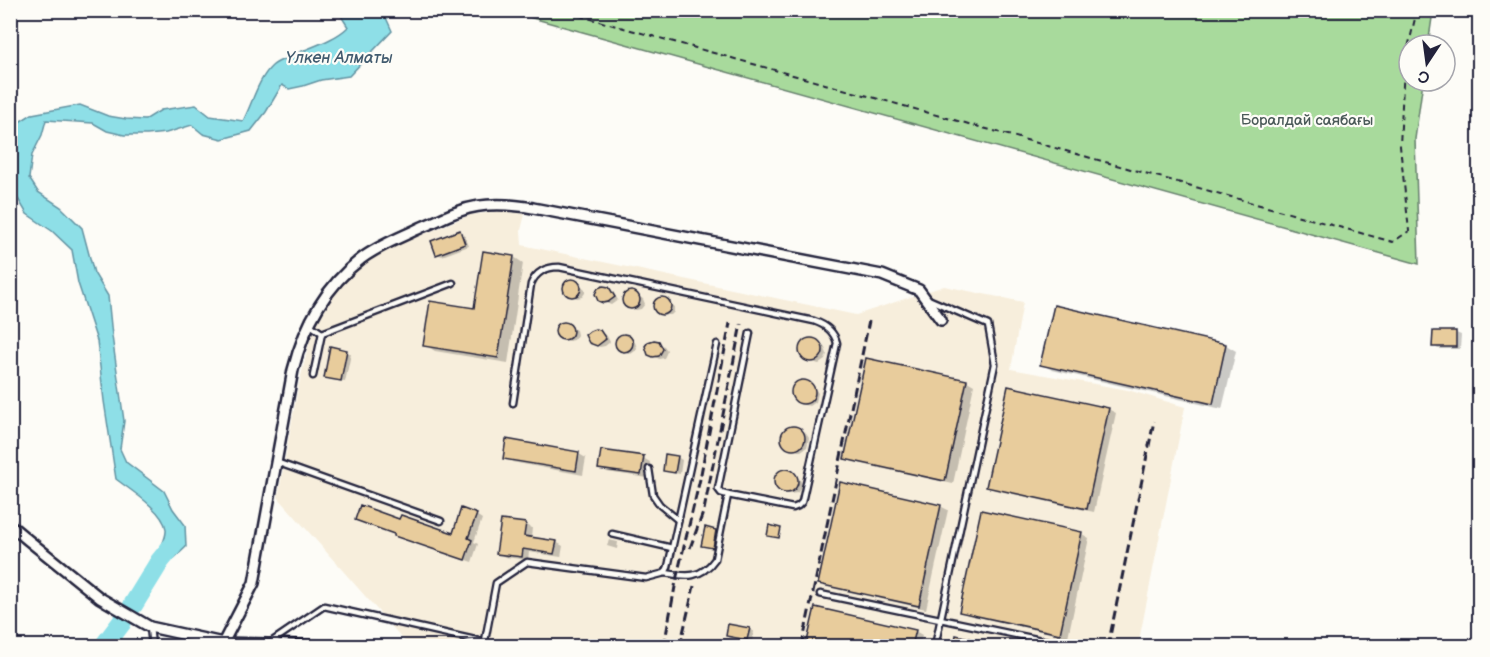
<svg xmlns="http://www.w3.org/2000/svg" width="1490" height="657" font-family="'Balsamiq Sans',sans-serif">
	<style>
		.built { fill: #f7eedc }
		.green { fill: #a8da9c; stroke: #657e6c; stroke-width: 1.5 }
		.water { fill: #8edfe7; stroke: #6393a2; stroke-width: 1.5 }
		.shadow { fill: #0003 }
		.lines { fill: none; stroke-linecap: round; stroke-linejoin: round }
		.river { stroke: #8edfe7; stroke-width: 20 }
		.building { fill: #e8cc9c; stroke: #22223b; stroke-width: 1.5 }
		.lane-casing { stroke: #22223b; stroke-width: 9 }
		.street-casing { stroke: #22223b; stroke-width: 14 }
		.path { stroke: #22223b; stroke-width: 2; stroke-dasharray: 6 4.5; stroke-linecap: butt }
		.lane { stroke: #fdfcf7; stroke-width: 4.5 }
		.street { stroke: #fdfcf7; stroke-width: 9 }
		.rail { stroke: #22223b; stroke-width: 3; stroke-dasharray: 9 4.5; stroke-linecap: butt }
		.labels { text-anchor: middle; stroke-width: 4.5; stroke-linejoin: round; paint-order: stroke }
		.park-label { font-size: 15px; fill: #4a5958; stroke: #fdfcf7 }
		.water-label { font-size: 16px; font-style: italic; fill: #425b6f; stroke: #fdfcf7 }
	</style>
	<rect width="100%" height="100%" fill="#fdfcf7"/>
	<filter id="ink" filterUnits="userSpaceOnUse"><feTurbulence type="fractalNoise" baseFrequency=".0167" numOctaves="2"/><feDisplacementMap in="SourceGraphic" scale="12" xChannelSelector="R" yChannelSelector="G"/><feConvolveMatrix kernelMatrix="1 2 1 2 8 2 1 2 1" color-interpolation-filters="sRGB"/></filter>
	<g filter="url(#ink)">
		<polygon class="built" points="502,211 525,214 521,230 522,245 856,315 944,286 1023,302 1011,369 1128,390 1185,407 1138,646 409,646 278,497 298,388 312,332 317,323 337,289 364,262 388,249 470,215"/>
		<polygon class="green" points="507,11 1433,11 1428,45 1409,45 1409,81 1423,81 1415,139 1419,264"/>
		<path class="water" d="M 338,11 L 383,11 L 392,31 L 349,76 L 321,80 L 303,86 L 289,89 L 282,85 L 266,112 L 251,131 L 222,139 L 203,134 L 192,125 L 166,133 L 147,135 L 124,135 L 107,131 L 93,123 L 46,120 L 42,135 L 32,155 L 29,178 L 38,192 L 61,207 L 82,228 L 94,273 L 108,296 L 112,336 L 124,421 L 120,449 L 126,462 L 164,491 L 173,509 L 185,525 L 186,547 L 165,567 L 151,564 C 157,555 167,540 166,529 C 163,510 130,490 116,479 L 104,401 L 97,341 L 78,283 L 72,250 L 52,231 L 27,214 L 11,187 L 11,151 L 16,124 L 32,114 L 80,105 L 108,116 L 126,119 L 145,120 L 161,110 L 196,105 L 210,116 L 243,121 C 252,104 258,79 272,66 C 276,62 283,60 289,57 C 307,48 334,41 348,27 Z"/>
		<g class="shadow">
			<polygon points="460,232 464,234 469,246 442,256 437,254"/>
			<polygon points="514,257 523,263 508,363 435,351 425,345 475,310"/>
			<polygon points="569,282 577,282 585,289 585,293 582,297 577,298 566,291 566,284"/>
			<polygon points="608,289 613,292 618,300 611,305 601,301"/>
			<polygon points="634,293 643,299 645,304 641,309 636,310 625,303 624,298 627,294"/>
			<polygon points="659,299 664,299 674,307 674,312 671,315 664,315 655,309 654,304"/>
			<polygon points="1055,306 1226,345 1236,351 1222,409 1052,370 1042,364"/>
			<polygon points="564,324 576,330 577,335 574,340 569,341 559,336 557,329 560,326"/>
			<polygon points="597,330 607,336 610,342 605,346 600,347 595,345"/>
			<polygon points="1434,332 1456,333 1461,335 1460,349 1438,349 1434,346"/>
			<polygon points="623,336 635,342 637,348 635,351 631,354 619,349 616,342 619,338"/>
			<polygon points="811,340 814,340 825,348 827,354 825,360 819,364 809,361 802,355 801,348 805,343"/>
			<polygon points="659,343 664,346 667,350 666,354 664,358 659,359 654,356"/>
			<polygon points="346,351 351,354 345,382 330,380 326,377"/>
			<polygon points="867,359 967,381 974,385 953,484 853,462 846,458"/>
			<polygon points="802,382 814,387 818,393 816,402 810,406 804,405 794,397 793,390 794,387 796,385"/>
			<polygon points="1108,409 1116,413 1094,512 995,490 987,486"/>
			<polygon points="793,427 805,432 809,438 807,447 801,451 798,451 786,445 783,439 785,432"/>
			<polygon points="508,441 579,454 586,458 583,475 512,462 505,458"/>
			<polygon points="677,457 682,460 680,474 669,472 664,470"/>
			<polygon points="643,458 650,462 648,478 607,472 600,468"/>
			<polygon points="782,471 789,471 792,473 797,476 801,481 801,488 797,493 790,494 779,488 776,482 777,476"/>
			<polygon points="940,506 948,510 926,609 827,587 819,583"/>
			<polygon points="982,512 1082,534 1089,538 1068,637 968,615 961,611"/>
			<polygon points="476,515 482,519 474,542 478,544 472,562 402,539 396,535 363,523 356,519 400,521 454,535"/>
			<polygon points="525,524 532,528 531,538 556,542 563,546 561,557 529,552 528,560 505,557 498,553"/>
			<polygon points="706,529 716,531 720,534 717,549 708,548 703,545"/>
			<polygon points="609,540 618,542 617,549 607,546"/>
			<polygon points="816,609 915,631 922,635 920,646 808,646"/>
			<polygon points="749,629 754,632 752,641 732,638 727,635"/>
			<polygon points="957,637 1000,646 955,646"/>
		</g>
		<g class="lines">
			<g class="river">
				<polyline points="133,605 160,561 173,545"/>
				<polyline points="104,646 122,622"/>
			</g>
		</g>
		<g class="building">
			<polygon points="460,230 465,244 436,255 431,241"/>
			<polygon points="483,251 514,256 498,358 423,346 430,301 474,308"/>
			<circle cx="572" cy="288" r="9"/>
			<polygon points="603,286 609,287 615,297 608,302 603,303 598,301 595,294 598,288"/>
			<circle cx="631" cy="300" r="9"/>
			<circle cx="662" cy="306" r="9"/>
			<polygon points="1054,305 1226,344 1213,404 1040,365"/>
			<circle cx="564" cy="331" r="9"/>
			<polygon points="595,329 600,330 606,339 597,346 589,343 585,335 590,331"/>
			<polygon points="1433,331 1456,331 1456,347 1432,347"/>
			<circle cx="624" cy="343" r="9"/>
			<circle cx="811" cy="350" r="12"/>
			<polygon points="654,340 659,341 663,349 659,356 653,357 648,355 645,346 648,342"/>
			<polygon points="330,346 347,350 341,381 324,378"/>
			<polygon points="866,358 967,380 945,481 844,459"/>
			<circle cx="803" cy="392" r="12"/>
			<polygon points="1008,386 1109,408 1087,509 986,487"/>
			<circle cx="793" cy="438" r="12"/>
			<polygon points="506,439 579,452 576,471 503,459"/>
			<polygon points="601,450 644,456 641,475 598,469"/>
			<polygon points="665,454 678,456 675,473 663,471"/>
			<circle cx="786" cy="481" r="12"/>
			<polygon points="840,482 941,505 919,606 818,584"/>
			<polygon points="360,505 399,519 401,515 453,533 461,508 477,514 468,538 472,540 465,560 394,536 394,534 355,520"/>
			<polygon points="981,510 1082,532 1060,634 959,612"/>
			<polygon points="501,520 526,523 524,536 557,541 554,554 523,549 522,557 496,554"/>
			<polygon points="769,525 781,528 779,538 767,536"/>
			<polygon points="705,527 716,530 713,548 701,546"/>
			<polygon points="815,607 916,630 912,646 806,646"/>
			<polygon points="728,624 750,628 747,640 726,636"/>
			<polygon points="956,635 990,643 989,646 954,646"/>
		</g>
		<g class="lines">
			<defs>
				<g id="lane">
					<polyline points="928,299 988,325 995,364 935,646"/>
					<polyline points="309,324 322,333 313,376"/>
					<polyline points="322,333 453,283"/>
					<path d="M 513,403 L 531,284 C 536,272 546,267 559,267 L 814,321 C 826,325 834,331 837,343 L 802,502 L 798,506 L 793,508 L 728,495 L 715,559 C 701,579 687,577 665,573"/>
					<polyline points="276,462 441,521"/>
					<polyline points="649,469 653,495 660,505 678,520"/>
					<polyline points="728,495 721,493 718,489 750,333"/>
					<polyline points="612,534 672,548"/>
					<polyline points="820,594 1070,646"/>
					<polyline points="150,627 152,646"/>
					<polyline points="271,642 324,606 484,642"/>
					<polyline points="484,646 496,583 527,562 646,578 665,573 668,567 717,344"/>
				</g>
				<g id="street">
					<polyline points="10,525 28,540 100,598 150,627 223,643 268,644 320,646"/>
					<path d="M 223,643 L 254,583 L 293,370 C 304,326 325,287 361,259 C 379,245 402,237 422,227 C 435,222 447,215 460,211 C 483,202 509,204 533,208 L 882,275 L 919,290 L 941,320"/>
				</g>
			</defs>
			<use href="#lane" class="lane-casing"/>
			<use href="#street" class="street-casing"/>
			<polyline class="path" points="559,10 1393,242 1409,231 1400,146 1404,65 1417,10"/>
			<use href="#lane" class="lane"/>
			<use href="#street" class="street"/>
			<g class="rail">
				<polyline points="690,548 704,510 741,324"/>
				<polyline points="664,646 677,576 700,479 730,323"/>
				<polyline points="680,646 694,586"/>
				<polyline points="802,646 869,321"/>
				<polyline points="1108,646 1154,421"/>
			</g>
		</g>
	</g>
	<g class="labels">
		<g class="park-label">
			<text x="1307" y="125">Боралдай саябағы</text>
		</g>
		<g class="water-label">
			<text x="339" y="63">Үлкен Алматы</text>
		</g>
	</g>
	<rect width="1490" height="657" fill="none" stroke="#fdfcf7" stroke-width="36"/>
	<rect x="18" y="18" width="1454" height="621" fill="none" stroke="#22223b" stroke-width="2" filter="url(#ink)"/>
	<g transform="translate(1427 63) rotate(193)"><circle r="28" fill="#fdfcf7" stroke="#a5a5ac" stroke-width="1.5"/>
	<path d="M0-4.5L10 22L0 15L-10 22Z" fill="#22223b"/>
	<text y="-9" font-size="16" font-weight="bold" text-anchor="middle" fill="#22223b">С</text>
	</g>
</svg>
